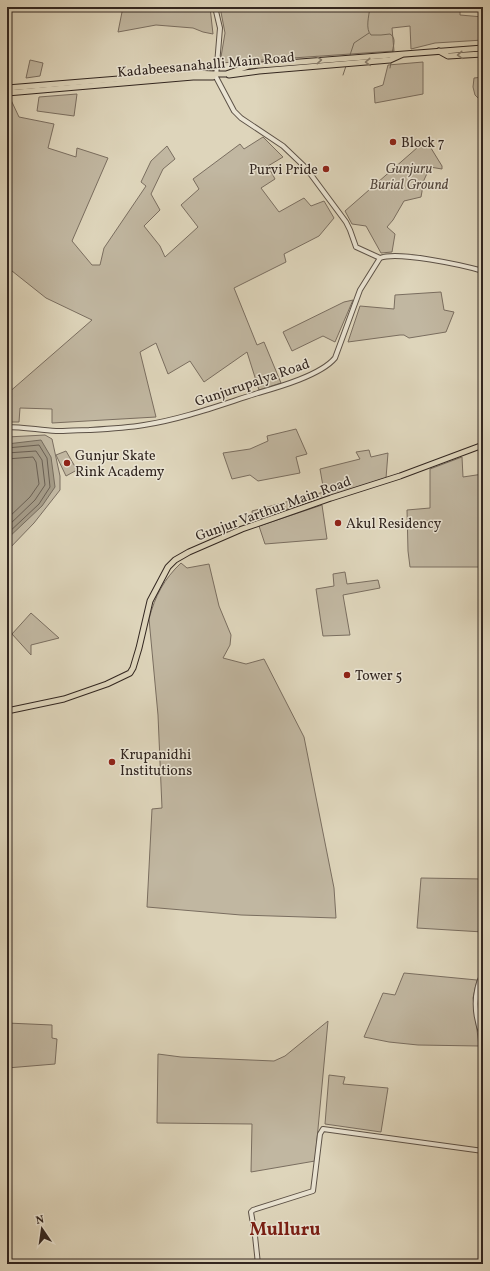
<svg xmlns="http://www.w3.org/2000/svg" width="490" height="1271" font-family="Vollkorn,serif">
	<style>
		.green { fill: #c1b7a1; stroke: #7a6e60 }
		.water { fill: #a49a86; stroke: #766c5d }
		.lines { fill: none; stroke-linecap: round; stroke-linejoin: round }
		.shore { stroke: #6b6053; stroke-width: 1 }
		.stream { stroke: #766c5d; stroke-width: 1 }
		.minor-casing { stroke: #5d5247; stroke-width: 6 }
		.major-casing { stroke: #322620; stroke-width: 7 }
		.minor { stroke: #eae4d3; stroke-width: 4 }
		.major { stroke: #ded5bb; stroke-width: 5 }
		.oneway { stroke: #887e6e }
		.poi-dot { fill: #8f2418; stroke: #eae4d3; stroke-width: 1.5 }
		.labels { text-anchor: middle; stroke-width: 3; stroke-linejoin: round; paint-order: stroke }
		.street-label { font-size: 14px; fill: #322620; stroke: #eae4d3 }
		.poi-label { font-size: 14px; fill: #322620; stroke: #eae4d3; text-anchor: start }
		.park-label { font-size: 14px; font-style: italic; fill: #564a40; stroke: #eae4d3 }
		.district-label { font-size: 18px; font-weight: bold; fill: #7a1f14; stroke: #eae4d3 }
	</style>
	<rect width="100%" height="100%" fill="#ded5bb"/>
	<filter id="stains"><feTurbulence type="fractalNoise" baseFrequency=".005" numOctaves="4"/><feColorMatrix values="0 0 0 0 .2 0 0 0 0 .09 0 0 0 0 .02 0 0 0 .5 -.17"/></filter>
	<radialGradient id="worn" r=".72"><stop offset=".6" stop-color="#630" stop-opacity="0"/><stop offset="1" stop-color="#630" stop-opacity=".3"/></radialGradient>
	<g class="green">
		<polygon points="123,7 210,7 213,34 203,32 193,28 156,25 118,32"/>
		<polygon points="220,7 416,7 417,10 460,7 460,15 483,17 483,40 435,43 411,49 410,26 392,28 394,51 220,63 225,33"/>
		<polygon points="30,60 43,63 40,76 26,78"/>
		<polygon points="423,62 423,94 375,103 374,88 383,85 388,65"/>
		<polygon points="483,77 483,99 478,98 475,95 473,87 474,78"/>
		<polygon points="77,94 74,116 37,111 39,97"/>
		<polygon points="7,100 11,100 19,117 54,124 48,148 76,157 77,148 108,158 72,241 92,265 100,265 104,248 146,186 141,182 151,161 167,146 175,159 163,169 151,194 160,210 144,226 160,246 165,257 198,227 181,205 199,189 193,179 240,144 244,149 263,137 283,157 268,166 275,179 261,188 279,212 304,198 311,206 324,201 334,218 319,236 284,254 286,262 234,288 257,345 264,342 281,383 259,390 247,352 204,382 190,361 168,374 156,343 140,352 156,417 52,423 52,409 20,408 19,422 7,422 7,394 92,320 46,298 7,267"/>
		<polygon points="426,140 442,166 442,169 430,167 424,180 421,197 404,201 393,220 387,227 395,234 392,252 381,253 366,226 352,224 345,211"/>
		<polygon points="441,292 444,310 454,312 446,332 409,338 404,335 400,335 348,342 360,306 394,309 395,295"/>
		<polygon points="353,300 335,342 323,336 292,351 283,332 344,302"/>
		<polygon points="296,429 307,454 296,457 300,473 258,481 250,475 232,479 223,453 250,449 268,441 267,436"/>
		<polygon points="45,435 52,439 60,476 60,490 34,523 7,551 7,437"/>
		<polygon points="369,450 371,457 388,453 386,478 253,520 252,511 324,492 320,469 360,459 356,452"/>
		<polygon points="66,451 77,470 66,476 56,455"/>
		<polygon points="462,457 463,477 483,474 483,567 410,567 408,551 407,510 430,508 430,469"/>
		<polygon points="322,505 327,539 265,544 259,526"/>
		<path d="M 181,563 L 187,568 L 209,564 L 219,606 L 231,635 L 230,645 L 223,658 L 246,664 L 264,659 L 304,737 L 334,888 L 336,918 L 241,915 L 147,907 L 152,809 L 162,808 L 158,715 L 149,619 C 155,596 164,579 181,563 Z"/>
		<polygon points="345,572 347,584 378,580 380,588 343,595 350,635 323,636 316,589 334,586 333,574"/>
		<polygon points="31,613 59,638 31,645 31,655 12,634"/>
		<polygon points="421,878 483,879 483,932 417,928"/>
		<polygon points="404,973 477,980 473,998 479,1046 418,1045 389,1042 364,1037 383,993 395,995"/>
		<polygon points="328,1021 315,1161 251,1172 252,1124 157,1123 158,1054 181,1057 274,1061 285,1056"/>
		<polygon points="7,1023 52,1025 52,1038 57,1039 55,1064 7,1068"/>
		<polygon points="329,1075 345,1077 343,1084 388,1088 381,1132 325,1124"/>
	</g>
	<polygon class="water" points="41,440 51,457 55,487 42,506 7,539 7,444"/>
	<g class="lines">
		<g class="shore">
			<polyline points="7,448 39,445 47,458 50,487 39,504 7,534"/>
			<polyline points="7,453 36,451 42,460 45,485 35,500 7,527"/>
			<polyline points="7,459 33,457 36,462 39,484 30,497 7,519"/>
		</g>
		<g class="stream">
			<path d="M 370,7 C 369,16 365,29 371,35 L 381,35 L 390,34 C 397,38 393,46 392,54"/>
			<polyline points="350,55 354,43 369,33"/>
			<polyline points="390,68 391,63"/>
			<polyline points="343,75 346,66"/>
		</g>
		<defs>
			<g id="minor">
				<polyline points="215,7 220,28 216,77 234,111 241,118 283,146 306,168 346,222 350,230 356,247 380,258"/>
				<path d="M 7,427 C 23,427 39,430 56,431 C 67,431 78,430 89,430 C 107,429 126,428 144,425 C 183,419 220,405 258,393 C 279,387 321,375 335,358 L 360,290 L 380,258 C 398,251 462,265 483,271"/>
				<path d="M 483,973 C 472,995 474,1016 483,1038"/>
				<polyline points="258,1264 255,1236 251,1212 253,1210 313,1191 320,1134 323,1129 483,1151"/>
			</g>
			<g id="major">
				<polyline points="439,51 448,56 483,54"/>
				<polyline points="229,75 259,71 390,60 401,55"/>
				<polyline points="7,88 193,73 216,74 226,74 249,66 483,48"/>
				<polyline points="7,93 193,77 213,77"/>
				<polyline points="7,711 64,699 107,684 130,673 133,668 139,648 150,601 168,567 175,560 189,552 242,529 331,498 400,476 483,445"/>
			</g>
		</defs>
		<use href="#minor" class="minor-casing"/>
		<use href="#major" class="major-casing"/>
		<use href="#minor" class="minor"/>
		<use href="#major" class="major"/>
	</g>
	<defs><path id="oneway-chevron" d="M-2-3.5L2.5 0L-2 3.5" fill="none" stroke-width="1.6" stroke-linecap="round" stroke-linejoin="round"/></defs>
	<g class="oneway">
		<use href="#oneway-chevron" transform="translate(460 55) rotate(176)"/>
		<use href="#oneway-chevron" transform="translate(319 60) rotate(-4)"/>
		<use href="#oneway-chevron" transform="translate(368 62) rotate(176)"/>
	</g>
	<g class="poi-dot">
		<circle cx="393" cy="142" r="4"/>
		<circle cx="326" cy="169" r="4"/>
		<circle cx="67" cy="463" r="4"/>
		<circle cx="338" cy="523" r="4"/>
		<circle cx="347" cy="675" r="4"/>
		<circle cx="112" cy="762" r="4"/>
	</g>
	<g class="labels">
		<g class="street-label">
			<text transform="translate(206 64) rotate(-5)" y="5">Kadabeesanahalli Main Road</text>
			<text transform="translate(252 382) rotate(-19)" y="5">Gunjurupalya Road</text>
			<text transform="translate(273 508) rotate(-20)" y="5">Gunjur Varthur Main Road</text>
		</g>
		<g class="poi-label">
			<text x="401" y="147">Block 7</text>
			<text x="318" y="174" text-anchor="end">Purvi Pride</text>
			<text x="75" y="460">Gunjur Skate<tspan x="75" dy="16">Rink Academy</tspan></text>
			<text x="346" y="528">Akul Residency</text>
			<text x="355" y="680">Tower 5</text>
			<text x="120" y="759">Krupanidhi<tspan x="120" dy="16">Institutions</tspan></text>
		</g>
		<g class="park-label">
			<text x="409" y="173">Gunjuru<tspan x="409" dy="16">Burial Ground</tspan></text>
		</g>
		<g class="district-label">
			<text x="285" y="1235">Mulluru</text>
		</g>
	</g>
	<rect width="490" height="1271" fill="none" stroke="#ded5bb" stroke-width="24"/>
	<rect x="8" y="8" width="474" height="1255" fill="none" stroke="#322620" stroke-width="2"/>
	<rect x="12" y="12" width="466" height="1247" fill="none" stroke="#322620"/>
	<g transform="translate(42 1229) rotate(347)" stroke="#eae4d3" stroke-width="3" paint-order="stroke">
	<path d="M0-3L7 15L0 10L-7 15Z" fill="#322620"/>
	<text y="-6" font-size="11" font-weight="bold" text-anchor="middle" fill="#322620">N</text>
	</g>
	<rect width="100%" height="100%" filter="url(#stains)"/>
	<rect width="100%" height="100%" fill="url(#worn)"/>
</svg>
